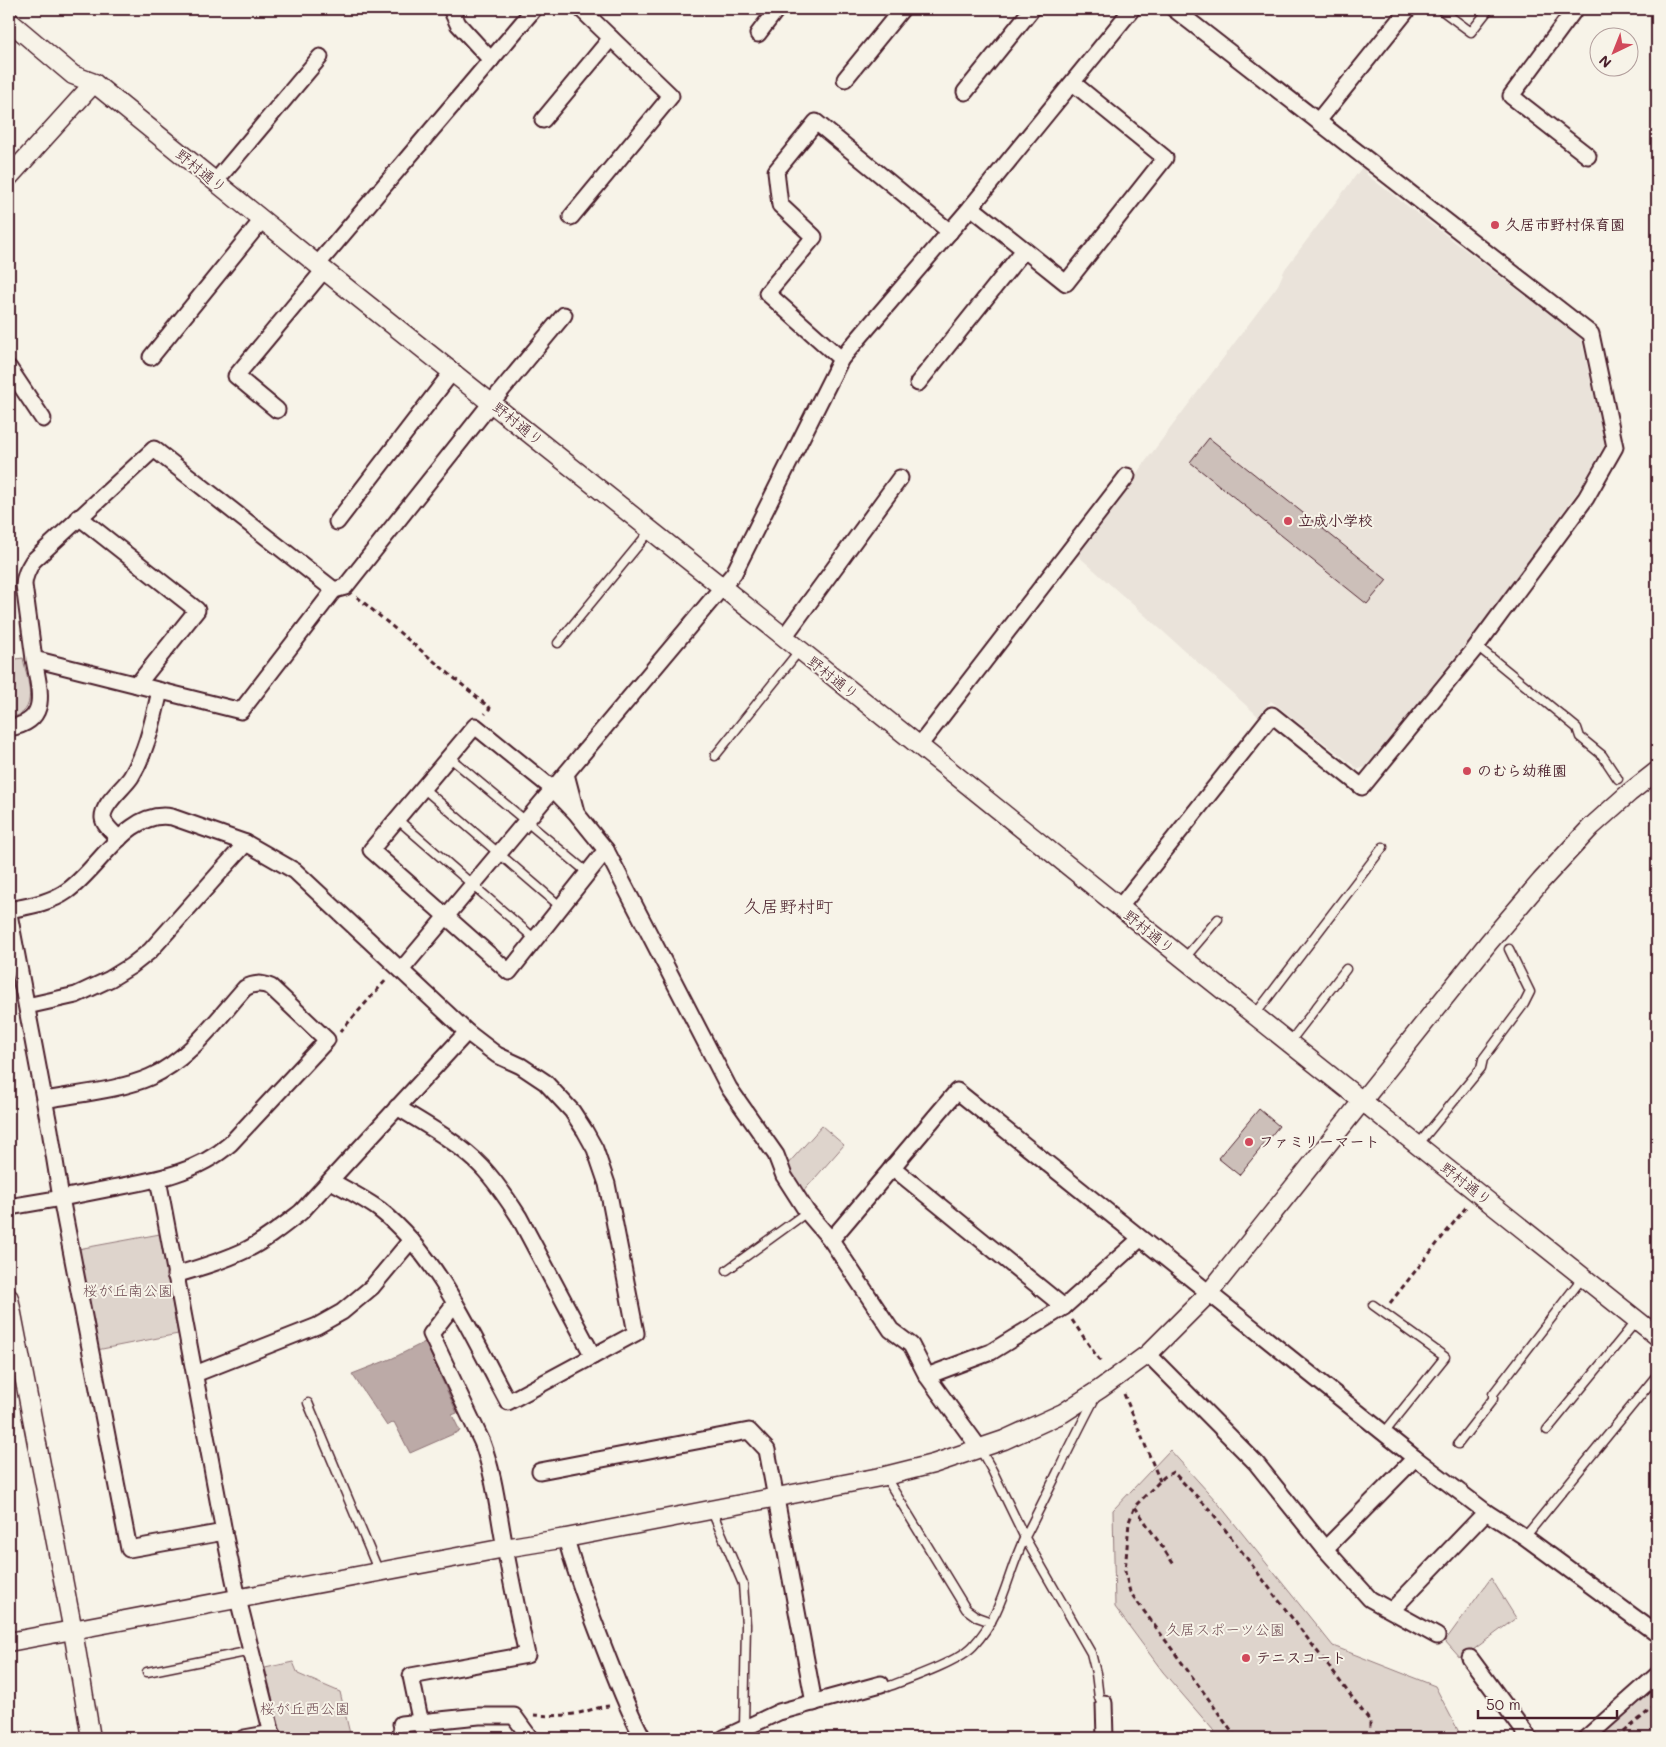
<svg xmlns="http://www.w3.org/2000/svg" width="1666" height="1747" font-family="Mali,'Klee One',sans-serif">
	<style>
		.built { fill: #eae3da }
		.green { fill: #ded4cc; stroke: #947a7c }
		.water { fill: #bcaaa7; stroke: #8e7275 }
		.building { fill: #ccbfb9; stroke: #4a1f2b }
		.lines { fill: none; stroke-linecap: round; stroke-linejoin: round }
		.service-casing { stroke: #4a1f2b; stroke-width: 11 }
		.minor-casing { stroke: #4a1f2b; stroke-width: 19 }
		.tertiary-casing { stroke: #4a1f2b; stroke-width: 21 }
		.path { stroke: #4a1f2b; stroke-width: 3; stroke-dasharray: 5 4; stroke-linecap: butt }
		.service { stroke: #f7f3e8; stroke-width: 8 }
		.minor { stroke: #f7f3e8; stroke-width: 15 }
		.tertiary { stroke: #f7f3e8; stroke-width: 18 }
		.poi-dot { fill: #d1495b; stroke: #f7f3e8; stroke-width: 2 }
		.labels { text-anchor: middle; stroke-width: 4; stroke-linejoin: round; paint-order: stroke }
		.street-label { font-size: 15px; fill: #4a1f2b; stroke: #f7f3e8 }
		.poi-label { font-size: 15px; font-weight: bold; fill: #4a1f2b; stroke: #f7f3e8; text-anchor: start }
		.park-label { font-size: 15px; fill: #6f4c53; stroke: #f7f3e8 }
		.quarter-label { font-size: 18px; fill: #4a1f2b; stroke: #f7f3e8 }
	</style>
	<rect width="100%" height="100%" fill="#f7f3e8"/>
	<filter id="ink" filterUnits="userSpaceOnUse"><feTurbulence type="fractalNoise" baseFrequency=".02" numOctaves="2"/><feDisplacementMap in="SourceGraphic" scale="10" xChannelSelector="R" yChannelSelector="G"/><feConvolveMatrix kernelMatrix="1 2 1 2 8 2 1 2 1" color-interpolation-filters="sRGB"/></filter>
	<g filter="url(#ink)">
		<polygon class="built" points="1363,166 1367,175 1581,338 1605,444 1581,487 1485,620 1366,767 1358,769 1271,701 1258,716 1076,554 1278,285 1285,269"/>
		<g class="green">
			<path d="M 23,658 C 27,680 41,713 9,718 L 9,660 Z"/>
			<polygon points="822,1126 844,1145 801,1194 786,1166"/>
			<polygon points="160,1234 178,1334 97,1350 78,1249"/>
			<polygon points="1170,1450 1217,1502 1333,1646 1435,1686 1462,1738 1214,1738 1214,1731 1163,1672 1115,1607 1113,1510"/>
			<polygon points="1491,1578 1516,1618 1461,1659 1445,1641"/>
			<polygon points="293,1662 298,1674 340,1692 351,1738 282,1738 265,1668"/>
			<polygon points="1657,1684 1657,1738 1594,1738"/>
		</g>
		<polygon class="water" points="425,1342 457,1413 452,1415 460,1431 410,1453 394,1422 387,1426 352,1374 393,1358"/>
		<g class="building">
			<polygon points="1209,438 1387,580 1367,604 1190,462"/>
			<polygon points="1259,1109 1279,1126 1239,1175 1218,1158"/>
		</g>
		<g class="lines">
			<defs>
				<g id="service">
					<polyline points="1440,9 1471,32 1489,9"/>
					<polyline points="558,643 650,531"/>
					<polyline points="1477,646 1577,728 1580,737 1602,755 1618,779"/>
					<polyline points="715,756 799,651"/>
					<polyline points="449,757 588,873"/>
					<polyline points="423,788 561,907"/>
					<polyline points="397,819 535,939"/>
					<polyline points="1184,959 1218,919"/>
					<polyline points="1254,1016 1383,847"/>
					<polyline points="1289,1043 1346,969"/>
					<polyline points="1417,1146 1481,1068 1483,1059 1524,1004 1530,992 1509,949"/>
					<polyline points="727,1270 807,1212"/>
					<polyline points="1373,1305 1445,1357 1384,1433"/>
					<polyline points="308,1403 379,1572"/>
					<polyline points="1547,1430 1637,1320"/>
					<polyline points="1458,1444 1493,1399 1493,1394 1583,1277"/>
					<polyline points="980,1449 992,1470 1025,1538 1091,1653 1096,1673 1099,1698 1104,1703"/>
					<polyline points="885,1476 966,1609 977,1617 991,1622"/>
					<polyline points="711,1509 743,1584 746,1625 744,1727"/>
					<polyline points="1525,1537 1657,1375"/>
					<polyline points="147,1672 251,1651"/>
					<path d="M 881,1684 L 887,1687 C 908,1679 958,1662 973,1646 C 1004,1613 1006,1576 1025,1537 C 1049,1491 1071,1443 1095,1398"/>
					<polyline points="396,1738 399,1724 401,1724"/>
				</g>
				<g id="minor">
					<polyline points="451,9 458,24 491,60"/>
					<polyline points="1575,9 1511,96 1588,156"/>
					<polyline points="758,34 777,9"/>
					<polyline points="845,79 902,9"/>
					<polyline points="965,92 1032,9"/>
					<polyline points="543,120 611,38"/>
					<polyline points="1318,121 1408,9"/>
					<polyline points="215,182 320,57"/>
					<polyline points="971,207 1066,283 1165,158 1073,83"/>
					<polyline points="571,217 671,96 581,9"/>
					<polyline points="317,265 534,9"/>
					<polyline points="151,357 262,220"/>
					<polyline points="841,359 767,293 814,237 780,205 776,171 816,122 950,232"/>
					<polyline points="9,368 43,419"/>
					<polyline points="918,383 1024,250"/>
					<polyline points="277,410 236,376 324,270"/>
					<path d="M 154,449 L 334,590 L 241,711 L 34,659 L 24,585 C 24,576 28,569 33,561 Z"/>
					<polyline points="79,517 197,610 137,685"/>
					<polyline points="337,522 452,372"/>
					<polyline points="334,590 345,587 491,403 564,315"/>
					<polyline points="784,637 900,478"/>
					<polygon points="475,726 553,789 576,813 606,850 509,972 371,850"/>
					<path d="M 9,728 C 51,721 39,690 34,659"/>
					<polyline points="919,746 1127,476"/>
					<polyline points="566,774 576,812"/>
					<path d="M 119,839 C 114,833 104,826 103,818 C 102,804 124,788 131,777 C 147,751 153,720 160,691"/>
					<polyline points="606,850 729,1088 776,1155 784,1176 807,1212 831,1240 891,1330 911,1345 927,1376 980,1449"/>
					<polyline points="1119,908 1272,715 1362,787 1473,651 1586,498 1615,447 1591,334 1174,9"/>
					<path d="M 9,910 C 29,906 50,903 67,891 C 99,869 128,808 172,817 L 246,843 L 295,871 L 467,1032 L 497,1055 L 521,1066 L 545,1082 L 572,1111 L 585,1131 L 595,1149 L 607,1184 L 636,1333 L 508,1402 C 472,1336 440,1258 380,1210 C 365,1199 347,1190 331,1181"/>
					<polyline points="9,914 50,1130 61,1198 129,1549 224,1532"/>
					<polyline points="402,969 734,573 841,359 971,207 1132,9"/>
					<polyline points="27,1006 76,995 110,979 131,966 150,951 246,843"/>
					<path d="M 397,1107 C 426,1125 458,1142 482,1167 C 496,1182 508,1200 519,1217 L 593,1356"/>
					<polyline points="892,1167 1064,1307"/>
					<polyline points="158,1179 224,1532 238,1599 273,1738"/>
					<path d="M 9,1207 C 41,1202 74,1196 107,1189 C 150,1181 196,1174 230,1144 L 327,1040 L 271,987 C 261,983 254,983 245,988 C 217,1019 189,1060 150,1077 C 121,1090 76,1094 45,1100"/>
					<polyline points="831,1240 957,1091 1415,1458 1486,1512 1525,1537 1657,1634"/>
					<path d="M 175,1275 C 199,1268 223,1261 246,1250 C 266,1240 283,1226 301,1212 L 467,1032"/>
					<polyline points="1148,1354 1256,1463 1325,1549 1370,1599 1437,1636"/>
					<polyline points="195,1374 317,1326 342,1312 372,1287 411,1240"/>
					<polyline points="927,1376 991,1352 1064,1307 1140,1239"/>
					<polyline points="540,1471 749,1431 767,1450 814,1703"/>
					<path d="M 566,1538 C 575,1573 588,1606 601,1640 C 614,1673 626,1707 643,1738"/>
					<polyline points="1325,1549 1415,1458"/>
					<polyline points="1392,1610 1486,1512"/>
					<polyline points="1470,1658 1529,1738"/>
					<polyline points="1104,1703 1105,1738"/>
					<polyline points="401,1724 479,1716 514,1716 530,1738"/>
					<polyline points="9,1737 9,1738"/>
					<polyline points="244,1738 272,1733"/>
					<path d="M 424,1738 L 411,1676 L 527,1655 C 519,1619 512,1584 505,1548 C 498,1512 495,1477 482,1442 L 431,1334 L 455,1303"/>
					<polyline points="724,1738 779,1712 881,1684"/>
					<polyline points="1586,1738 1657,1675"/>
				</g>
				<g id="tertiary">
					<polyline points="9,21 73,75 94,83 324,270 722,587 1184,959 1657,1336"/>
					<polyline points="9,177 94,83"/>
					<polyline points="9,1298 73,1631 91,1738"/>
					<polyline points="9,1642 505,1548 566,1538 885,1476 933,1464 1004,1440 1063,1413 1100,1389 1148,1354 1209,1293 1489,942 1541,881 1591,827 1629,793 1657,771"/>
				</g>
			</defs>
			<use href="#service" class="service-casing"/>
			<use href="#minor" class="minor-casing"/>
			<use href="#tertiary" class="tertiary-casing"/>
			<g class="path">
				<polyline points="357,597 490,708 485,714"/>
				<polyline points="340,1032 387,979"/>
				<polyline points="1390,1303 1467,1206"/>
				<polyline points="1072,1320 1102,1364"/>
				<polyline points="1124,1394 1160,1481"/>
				<polyline points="1135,1507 1175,1566"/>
				<path d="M 534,1715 C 547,1716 561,1716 574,1714 C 586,1712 597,1707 609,1706"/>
				<polyline points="1236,1738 1210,1701 1130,1592 1125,1572 1129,1522 1135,1506 1164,1477 1173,1472 1211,1511 1370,1721 1370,1733 1362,1738"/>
				<polyline points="1617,1738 1657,1704"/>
			</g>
			<use href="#service" class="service"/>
			<use href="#minor" class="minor"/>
			<use href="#tertiary" class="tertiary"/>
		</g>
	</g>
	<g class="poi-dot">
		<circle cx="1495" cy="225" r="5"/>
		<circle cx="1288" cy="521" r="5"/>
		<circle cx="1467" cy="771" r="5"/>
		<circle cx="1249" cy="1142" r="5"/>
		<circle cx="1246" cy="1658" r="5"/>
	</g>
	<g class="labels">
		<g class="street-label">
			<text transform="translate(201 171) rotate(39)" y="5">野村通り</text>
			<text transform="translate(518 424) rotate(39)" y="5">野村通り</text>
			<text transform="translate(833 678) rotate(39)" y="5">野村通り</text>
			<text transform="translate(1149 932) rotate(39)" y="5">野村通り</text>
			<text transform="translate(1466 1184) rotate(38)" y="5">野村通り</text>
		</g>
		<g class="poi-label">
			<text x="1505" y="230">久居市野村保育園</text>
			<text x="1298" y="526">立成小学校</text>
			<text x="1477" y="776">のむら幼稚園</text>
			<text x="1259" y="1147">ファミリーマート</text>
			<text x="1256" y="1663">テニスコート</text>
		</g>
		<g class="park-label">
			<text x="128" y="1296">桜が丘南公園</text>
			<text x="1225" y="1635">久居スポーツ公園</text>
			<text x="305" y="1714">桜が丘西公園</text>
		</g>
		<g class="quarter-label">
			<text x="788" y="913">久居野村町</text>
		</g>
	</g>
	<rect width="1666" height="1747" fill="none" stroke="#f7f3e8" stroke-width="30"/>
	<rect x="15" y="15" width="1636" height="1717" fill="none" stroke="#4a1f2b" stroke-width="2" filter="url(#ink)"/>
	<g transform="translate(1614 52) rotate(223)"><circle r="24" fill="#f7f3e8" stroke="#b29e9c"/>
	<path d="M0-4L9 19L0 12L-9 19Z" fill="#d1495b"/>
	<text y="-8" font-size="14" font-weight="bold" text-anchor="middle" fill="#4a1f2b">N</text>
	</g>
	<path d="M1478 1710v8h139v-8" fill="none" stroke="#4a1f2b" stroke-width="2.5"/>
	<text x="1486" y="1710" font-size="15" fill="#4a1f2b" stroke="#f7f3e8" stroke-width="4" paint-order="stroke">50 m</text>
</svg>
